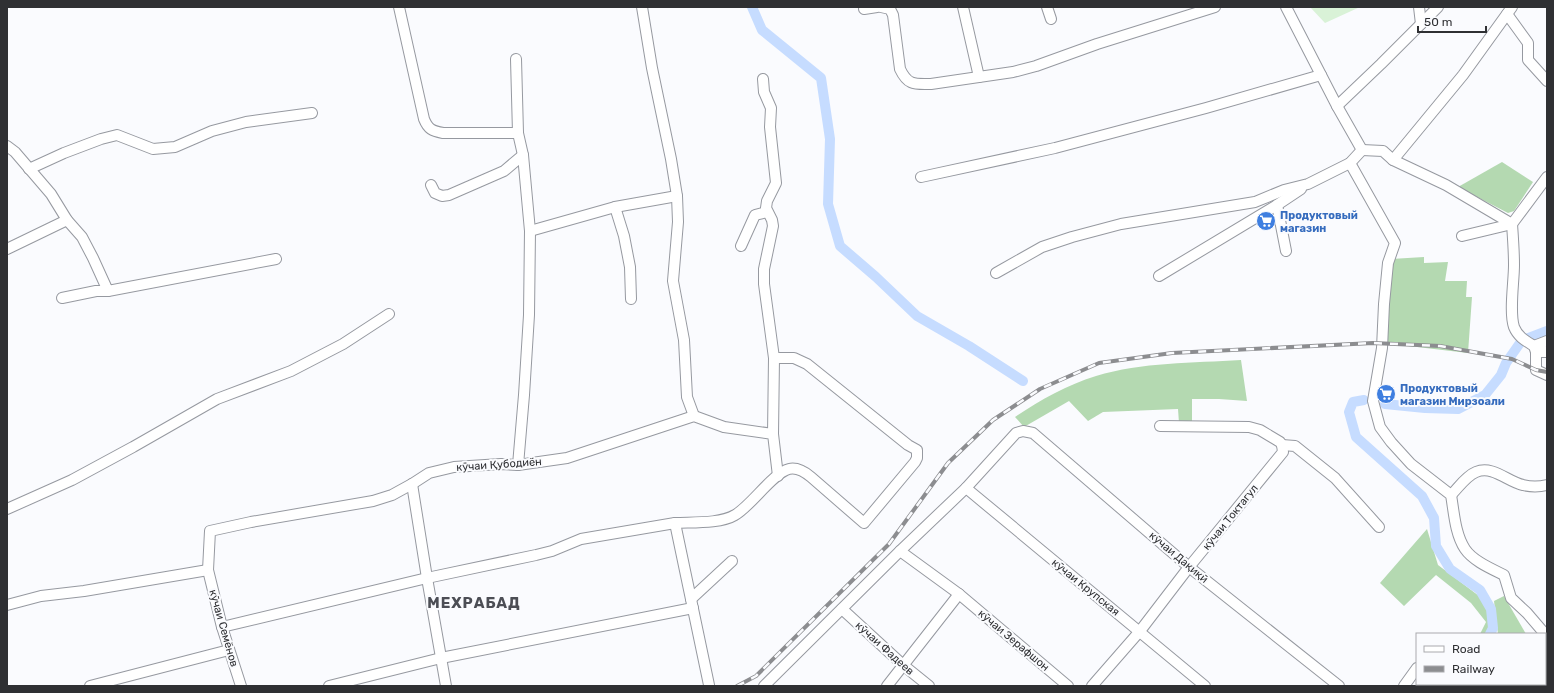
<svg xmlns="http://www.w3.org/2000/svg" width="1554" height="693" viewBox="0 0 1554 693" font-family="Rubik,sans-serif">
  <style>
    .green { fill: #d9f2d7 }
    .forest { fill: #b4d9b1 }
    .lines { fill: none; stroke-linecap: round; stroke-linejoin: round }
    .canal { stroke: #c6dcff; stroke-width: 10 }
    .minor-casing { stroke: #9699a0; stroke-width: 12 }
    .minor { stroke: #fff; stroke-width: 10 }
    .rail-casing { stroke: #8c8d90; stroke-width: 4 }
    .rail { stroke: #fafbfe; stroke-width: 2.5; stroke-dasharray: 8; stroke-linecap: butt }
    .labels { text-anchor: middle; stroke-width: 4; stroke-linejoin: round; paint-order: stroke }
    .shop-label { font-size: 11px; font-weight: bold; fill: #366cbe; stroke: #fafbfe; text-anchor: start }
    .street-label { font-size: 11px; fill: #2f3033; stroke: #fafbfe }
    .district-label { font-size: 15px; font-weight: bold; letter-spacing: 1px; fill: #4c4e55; stroke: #fafbfe }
  </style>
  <rect width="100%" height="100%" fill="#fafbfe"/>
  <path class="green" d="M 1310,7 L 1360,7 L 1325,23 Z"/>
  <g class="forest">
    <path d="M 1502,162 L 1533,182 L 1514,211 L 1508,213 L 1458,187 Z"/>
    <path d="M 1424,257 L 1424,263 L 1448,262 L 1445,281 L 1467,281 L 1466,297 L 1472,297 L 1468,353 L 1383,343 L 1391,290 L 1391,259 Z"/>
    <path d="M 1241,360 L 1247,401 L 1219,399 L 1192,399 L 1192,423 L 1179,423 L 1178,409 L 1103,412 L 1088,421 L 1069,401 L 1024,427 L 1015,417 C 1040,400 1067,385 1096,376 C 1142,362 1193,363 1241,360 Z"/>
    <path d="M 1427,529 L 1438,565 L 1479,596 L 1487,610 L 1490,627 L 1486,634 L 1480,634 L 1486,622 L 1471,603 L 1436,575 L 1404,606 L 1380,583 Z"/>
    <path d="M 1504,596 L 1526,634 L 1498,634 L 1494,601 Z"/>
  </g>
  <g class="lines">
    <g class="canal">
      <path d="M 752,7 L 762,30 L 821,78 L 830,139 L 828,204 L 840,246 L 876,277 L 917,316 L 969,346 L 1023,381"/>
      <path d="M 1526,339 L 1547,331"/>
      <path d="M 1364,400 L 1353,402 L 1349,412 L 1356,437 L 1422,496 L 1434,518 L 1436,546 L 1450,569 L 1480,590 L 1491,609 L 1493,628 L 1490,634"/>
      <path d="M 1385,404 L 1425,408 L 1458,409 L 1485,395 L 1501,375 L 1506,363 L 1520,343"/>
      <path d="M 1460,686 L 1461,684"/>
    </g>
    <defs>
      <g id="minor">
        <path d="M 399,7 L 424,119 C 428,129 432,131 443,133 L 518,133"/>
        <path d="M 642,7 L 652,68 L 671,159 L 677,196 L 678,222 L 673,281 L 684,340 L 687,397 L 694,416"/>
        <path d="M 881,7 L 890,9 L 893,15 L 900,69 C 908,86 915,84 931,84 L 1013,72 L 1036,66 L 1097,44 L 1215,7"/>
        <path d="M 963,7 L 979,77"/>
        <path d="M 1047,7 L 1051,19"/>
        <path d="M 1286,7 L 1337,106 L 1362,150"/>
        <path d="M 1419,7 L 1421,24"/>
        <path d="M 864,9 L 877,7"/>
        <path d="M 1507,14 L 1528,43 L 1528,60 L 1547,81"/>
        <path d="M 516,59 L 518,133 L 523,155 L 530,231 L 529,315 L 524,395 L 518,465"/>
        <path d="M 763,79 L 764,92 L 771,108 L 770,127 L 776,183 L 767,201 L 766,208 L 772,220 L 773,226 L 764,269 L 764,284 L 774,358 L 773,434"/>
        <path d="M 1337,106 L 1381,64 L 1438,7"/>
        <path d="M 7,146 L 15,152 L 51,194 L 67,220 L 7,249"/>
        <path d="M 1362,150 L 1383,151 L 1393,160 L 1446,185 L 1512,224 C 1513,238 1514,251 1514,265 C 1514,282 1509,312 1514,327 C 1518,337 1526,341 1534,346 L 1536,352 L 1536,370 L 1547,375"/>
        <path d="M 1393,160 L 1463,75 L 1512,7"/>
        <path d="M 1350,163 L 1395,243 L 1388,263 L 1384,304 L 1382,348 L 1373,401 L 1380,427 L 1391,442 L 1411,464 L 1451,495 C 1454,512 1455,534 1465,549 C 1473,561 1492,569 1504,575 L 1511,598 L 1527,613 L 1545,634"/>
        <path d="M 29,169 L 64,153 L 101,139 L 117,135 L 153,149 L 175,147 L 212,131 L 246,122 L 312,113"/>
        <path d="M 921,177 L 1055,148 L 1206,108 L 1321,75"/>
        <path d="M 431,185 L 435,193 L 442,196 L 449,195 L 504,171 L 523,155"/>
        <path d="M 1277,205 L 1286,251"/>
        <path d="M 615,207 L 624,236 L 630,267 L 631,299"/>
        <path d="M 67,220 L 82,237 L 93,258 L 108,291 L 276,259"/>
        <path d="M 530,231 L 615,207 L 677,196"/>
        <path d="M 1462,236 L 1512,224 L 1547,177"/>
        <path d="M 741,246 L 755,215 L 767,212"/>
        <path d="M 996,273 L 1042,247 L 1072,237 L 1121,224 L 1255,202 L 1284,190 L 1308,184 L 1350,163 L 1362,150"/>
        <path d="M 1159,276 L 1277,205 L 1301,189"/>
        <path d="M 62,298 L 96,291 L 108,291"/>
        <path d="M 1534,346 L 1547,341"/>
        <path d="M 1536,352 L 1547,352"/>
        <path d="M 1282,445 L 1295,446 L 1335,478 L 1379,527"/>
        <path d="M 412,484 L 427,578 L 446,686"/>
        <path d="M 966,488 L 1205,686"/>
        <path d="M 1451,495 C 1459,487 1466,476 1476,472 C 1493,465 1508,482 1523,485 C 1531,487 1539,487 1547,485"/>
        <path d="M 7,509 L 72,480 L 133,447 L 217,399 L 291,371 L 343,344 L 389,314"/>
        <path d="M 900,551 L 959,594 L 1068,686"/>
        <path d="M 691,599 L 732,561"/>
        <path d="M 7,605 L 41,596 L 84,591 L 208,570"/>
        <path d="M 842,609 L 903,665 L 929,686"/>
        <path d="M 222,627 L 427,578 L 536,555 L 552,551 L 581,539 L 675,523"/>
        <path d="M 709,685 L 675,523 C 692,522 720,524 735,515 C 751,506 773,473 789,469 C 797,467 805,472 811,477 L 864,523 L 915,462 L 917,458 L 917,450 L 908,445 L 807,364 L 794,358 L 774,358"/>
        <path d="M 90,686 L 229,650"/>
        <path d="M 241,686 L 222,627 L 208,570 L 210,531 L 251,522 L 373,501 L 392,495 L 412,484 L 429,473 L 454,467 L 501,464 L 518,465 L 567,458 L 694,416 L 724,427 L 773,434 L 778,476"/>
        <path d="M 329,686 L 441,658 L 693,608"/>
        <path d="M 764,686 L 900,551 L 966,488 L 1016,433 L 1023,431 L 1033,433 L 1189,567 L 1339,686"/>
        <path d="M 887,686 L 959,594"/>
        <path d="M 1092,686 L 1140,631 L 1189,567 L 1283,452 L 1282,445 L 1280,442 L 1260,430 L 1249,427 L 1160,426"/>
        <path d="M 1404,686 L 1417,668"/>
      </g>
    </defs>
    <use href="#minor" class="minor-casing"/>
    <use href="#minor" class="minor"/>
    <defs>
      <path id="rail" d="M 737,686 L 756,676 L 889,544 L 948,463 L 993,420 L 1040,389 L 1099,363 L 1172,353 L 1373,343 L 1440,346 L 1512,359 L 1536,370 L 1547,372"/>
    </defs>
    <use href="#rail" class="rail-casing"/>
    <use href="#rail" class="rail"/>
  </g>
  <defs>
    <symbol id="supermarket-disc" viewBox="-11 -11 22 22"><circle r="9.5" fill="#3f7fe0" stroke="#fafbfe"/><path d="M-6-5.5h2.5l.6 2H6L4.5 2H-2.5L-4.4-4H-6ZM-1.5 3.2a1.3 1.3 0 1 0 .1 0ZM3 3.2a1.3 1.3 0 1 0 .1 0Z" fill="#fff"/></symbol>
  </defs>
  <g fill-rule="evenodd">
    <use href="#supermarket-disc" x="1255" y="210" width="22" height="22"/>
    <use href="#supermarket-disc" x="1375" y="383" width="22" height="22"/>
  </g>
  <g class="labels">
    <g class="shop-label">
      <text x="1280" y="219">Продуктовый<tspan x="1280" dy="13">магазин</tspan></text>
      <text x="1400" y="392">Продуктовый<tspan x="1400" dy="13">магазин Мирзоали</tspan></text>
    </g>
    <g class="street-label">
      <text transform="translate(499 464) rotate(-4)" y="4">кӯчаи Қубодиён</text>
      <text transform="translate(1230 517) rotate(-51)" y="4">кӯчаи Токтагул</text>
      <text transform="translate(1179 557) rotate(40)" y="4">кӯчаи Дақиқӣ</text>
      <text transform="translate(1086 587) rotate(39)" y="4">кӯчаи Крупская</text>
      <text transform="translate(224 628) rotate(74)" y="4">кӯчаи Семёнов</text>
      <text transform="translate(1014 640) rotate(40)" y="4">кӯчаи Зерафшон</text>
      <text transform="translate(885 648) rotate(42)" y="4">кӯчаи Фадеев</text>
    </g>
    <g class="district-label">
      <text x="474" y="608">МЕХРАБАД</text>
    </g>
  </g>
  <rect width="1554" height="693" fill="none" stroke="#2f3033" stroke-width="16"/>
  <rect x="1416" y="633" width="130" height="52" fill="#fafbfe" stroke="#a9aaad"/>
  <rect x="1424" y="646" width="20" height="6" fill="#ffffff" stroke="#a9aaad"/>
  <text x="1452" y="653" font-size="12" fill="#2f3033">Road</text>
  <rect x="1424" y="666" width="20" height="6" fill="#8c8d90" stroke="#a9aaad"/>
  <text x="1452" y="673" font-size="12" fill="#2f3033">Railway</text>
  <path d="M1418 26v6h68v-6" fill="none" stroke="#2f3033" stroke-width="2"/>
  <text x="1424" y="26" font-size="12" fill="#2f3033" stroke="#fafbfe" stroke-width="3" paint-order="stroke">50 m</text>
</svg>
